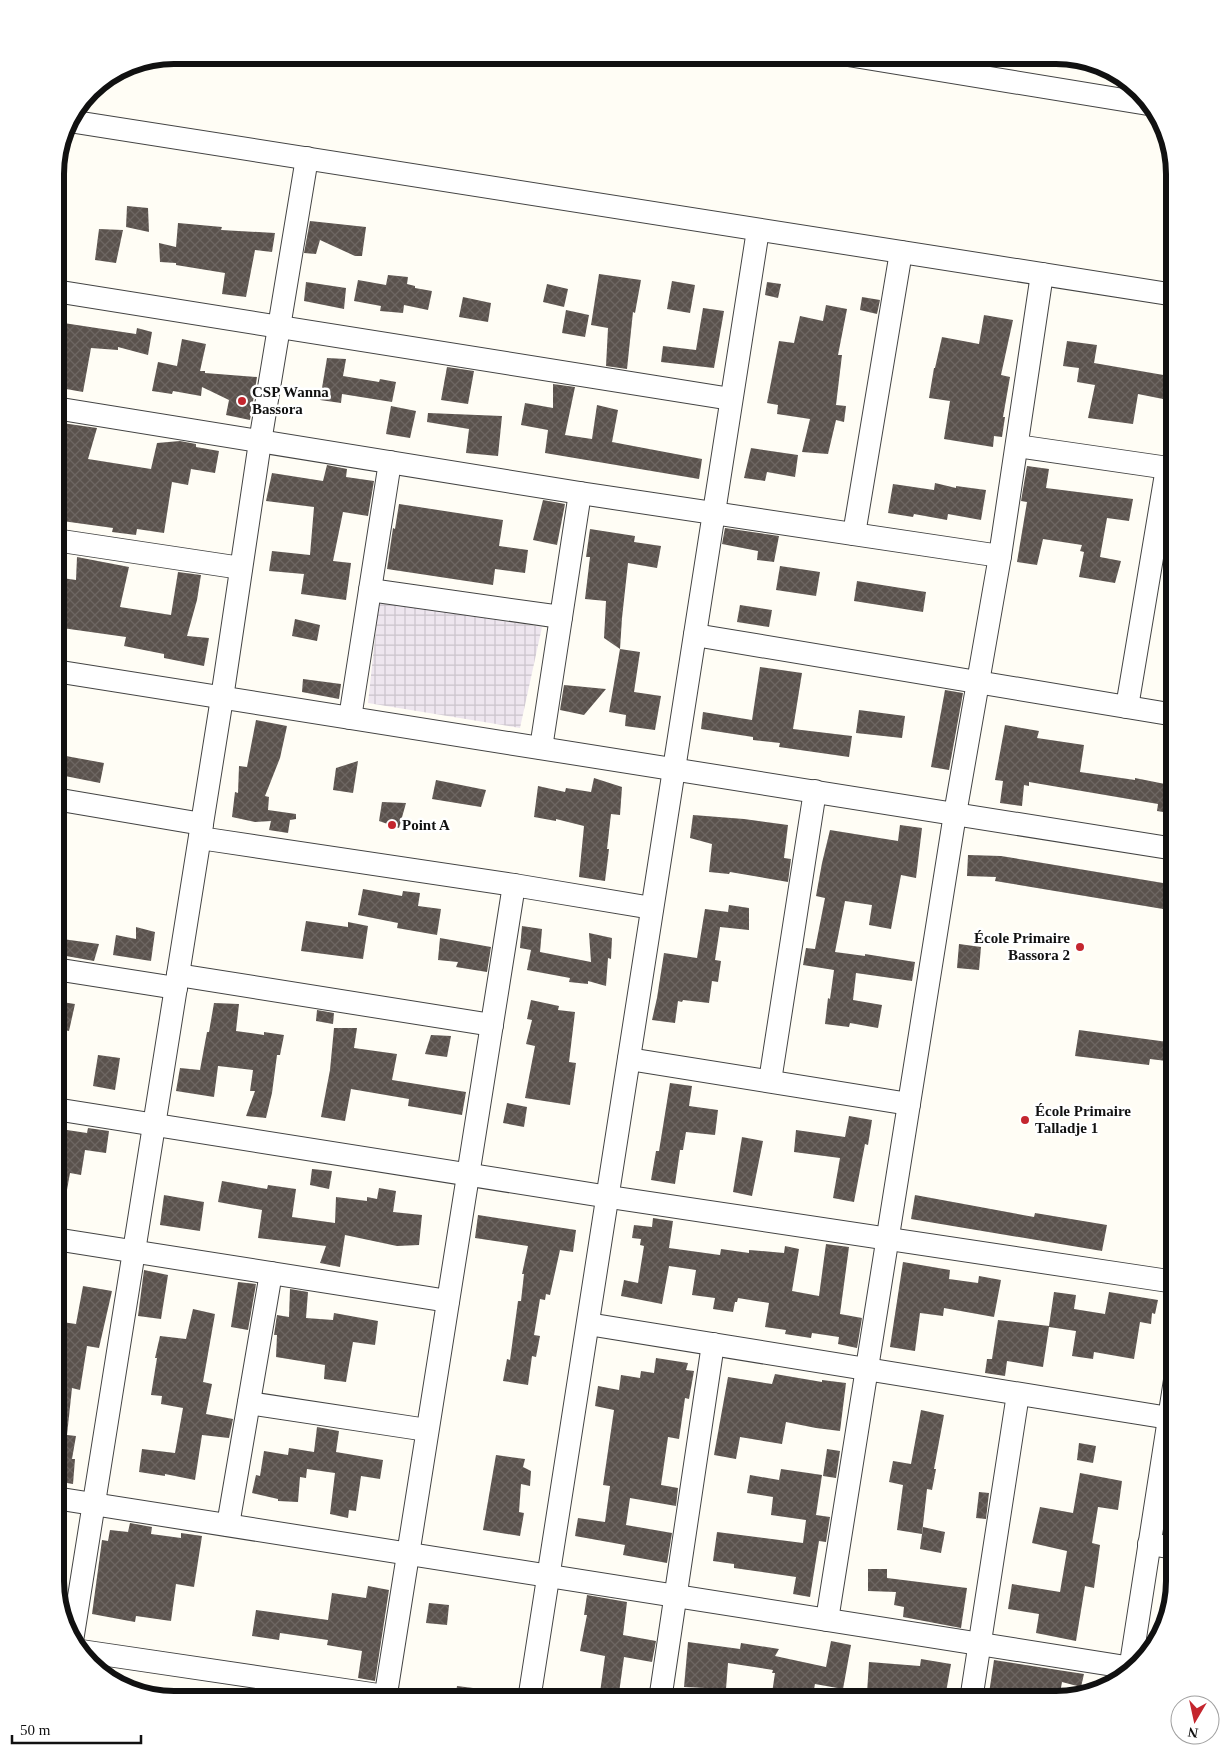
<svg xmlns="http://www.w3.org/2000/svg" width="1230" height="1755" viewBox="0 0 1230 1755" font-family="'Times New Roman',serif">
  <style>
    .industrial { fill: url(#industrial-grid) }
    .building { fill: url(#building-cross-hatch) }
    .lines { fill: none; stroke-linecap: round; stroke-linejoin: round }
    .minor-casing { stroke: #444; stroke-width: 24 }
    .minor { stroke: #fff; stroke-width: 22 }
    .poi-dot { fill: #c4262e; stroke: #fff; stroke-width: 2 }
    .labels { text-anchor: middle; stroke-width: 5; stroke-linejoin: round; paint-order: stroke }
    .poi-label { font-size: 15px; font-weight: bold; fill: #111; stroke: #fff; text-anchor: start }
    .rim { fill: none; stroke: #111; stroke-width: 6 }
  </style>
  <defs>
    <pattern id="industrial-grid" width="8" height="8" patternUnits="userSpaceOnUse" patternTransform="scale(1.25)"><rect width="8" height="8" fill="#eee6ef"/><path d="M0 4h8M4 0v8" fill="none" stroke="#cbc4cc"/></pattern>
    <pattern id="building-cross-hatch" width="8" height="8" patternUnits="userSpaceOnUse" patternTransform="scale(1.25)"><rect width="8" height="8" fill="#5a524d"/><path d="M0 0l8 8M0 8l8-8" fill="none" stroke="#6d6662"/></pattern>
  </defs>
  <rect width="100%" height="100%" fill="#fffdf5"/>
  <path class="industrial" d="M 379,601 L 542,627 L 520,728 L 368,703 Z"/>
  <g class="building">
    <path d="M 127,206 L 148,208 L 149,232 L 126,227 Z"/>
    <path d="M 310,221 L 366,227 L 362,256 L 355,256 L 320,240 L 316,254 L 304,253 Z"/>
    <path d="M 178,223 L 222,227 L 221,230 L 275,233 L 272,252 L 255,250 L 246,297 L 222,294 L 225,273 L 176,265 L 176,263 L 160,262 L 159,243 L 176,247 Z"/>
    <path d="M 99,229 L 123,230 L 116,263 L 95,260 Z"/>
    <path d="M 599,274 L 641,280 L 635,313 L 633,312 L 627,369 L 606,366 L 608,328 L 591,325 Z"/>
    <path d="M 388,275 L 408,277 L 407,284 L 415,286 L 415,288 L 432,291 L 428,310 L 404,305 L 403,313 L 380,311 L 381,306 L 354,301 L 358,280 L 386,285 Z"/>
    <path d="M 672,281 L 695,285 L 690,313 L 667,309 Z"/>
    <path d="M 306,282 L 346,288 L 344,309 L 304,301 Z"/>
    <path d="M 767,282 L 781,284 L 778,298 L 765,295 Z"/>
    <path d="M 547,284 L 568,289 L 564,307 L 543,302 Z"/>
    <path d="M 463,297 L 491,303 L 488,322 L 459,317 Z"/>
    <path d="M 862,297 L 880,300 L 877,314 L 860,310 Z"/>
    <path d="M 826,305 L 847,309 L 838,355 L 842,355 L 836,405 L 846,406 L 844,422 L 836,420 L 828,454 L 802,452 L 810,419 L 777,414 L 778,405 L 767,403 L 779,341 L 794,343 L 800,316 L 823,321 Z"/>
    <path d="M 703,308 L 724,311 L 714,368 L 661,362 L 663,346 L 696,350 Z"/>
    <path d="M 566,310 L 589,315 L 585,337 L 562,333 Z"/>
    <path d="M 984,315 L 1013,320 L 1001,375 L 1010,377 L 1003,417 L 1005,417 L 1002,437 L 994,436 L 993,447 L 944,439 L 950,401 L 929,398 L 934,368 L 935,368 L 942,337 L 979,344 Z"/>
    <path d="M 57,322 L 136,334 L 137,328 L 152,332 L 148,355 L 118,347 L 118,350 L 91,348 L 83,392 L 55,387 L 55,333 Z"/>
    <path d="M 182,339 L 206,344 L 200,371 L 205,371 L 205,373 L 257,377 L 250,420 L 226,415 L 229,400 L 202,387 L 201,396 L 173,391 L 172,394 L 152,391 L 158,362 L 177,366 Z"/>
    <path d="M 1067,341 L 1097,345 L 1094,363 L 1175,377 L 1175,396 L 1164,394 L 1163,399 L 1138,394 L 1133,424 L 1088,418 L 1095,385 L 1077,382 L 1079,368 L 1063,366 Z"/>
    <path d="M 327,358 L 346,359 L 343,376 L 379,382 L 380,379 L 396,382 L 392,402 L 342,394 L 341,403 L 320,400 Z"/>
    <path d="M 447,367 L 474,371 L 468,404 L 441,400 Z"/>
    <path d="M 553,384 L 575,387 L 565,435 L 592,439 L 597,405 L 618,410 L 612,442 L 702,459 L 699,479 L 545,453 L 548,430 L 521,425 L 525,403 L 553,408 Z"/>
    <path d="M 391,406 L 416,411 L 410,438 L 386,434 Z"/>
    <path d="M 428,413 L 502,416 L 498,456 L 466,453 L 469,429 L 427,422 Z"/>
    <path d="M 55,422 L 97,428 L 88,459 L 151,469 L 157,443 L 180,441 L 196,444 L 196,447 L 219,451 L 215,473 L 191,469 L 188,485 L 172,482 L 164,533 L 137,529 L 136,535 L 112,532 L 113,528 L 55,520 L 55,506 L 64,440 L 55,438 Z"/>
    <path d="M 751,448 L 798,455 L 795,477 L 767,472 L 765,481 L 744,478 Z"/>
    <path d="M 327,465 L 347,469 L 346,477 L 374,481 L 368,516 L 343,512 L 333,561 L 351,563 L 346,600 L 301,594 L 304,574 L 269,571 L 272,551 L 310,555 L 314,507 L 266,501 L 272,473 L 323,481 Z"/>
    <path d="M 1027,466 L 1049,469 L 1046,488 L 1133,499 L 1129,521 L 1107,518 L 1100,557 L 1121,561 L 1115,583 L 1079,577 L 1084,552 L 1080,551 L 1082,545 L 1043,539 L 1037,565 L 1017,562 L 1027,502 L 1021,501 Z"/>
    <path d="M 935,483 L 956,488 L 956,486 L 986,490 L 981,520 L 948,514 L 947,520 L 914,514 L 913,517 L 888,513 L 893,484 L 934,490 Z"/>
    <path d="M 543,500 L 565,504 L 557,545 L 533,540 Z"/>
    <path d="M 399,504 L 503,520 L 499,546 L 528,550 L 525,573 L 495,569 L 493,585 L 387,569 L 393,528 L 395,529 Z"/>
    <path d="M 725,528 L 779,536 L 774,562 L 757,560 L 758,551 L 722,544 Z"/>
    <path d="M 590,529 L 635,536 L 634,542 L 661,546 L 657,568 L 628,563 L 622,618 L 620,649 L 604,638 L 606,601 L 585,599 L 590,557 L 586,557 Z"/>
    <path d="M 77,557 L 129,567 L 120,607 L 171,615 L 178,572 L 201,575 L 197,600 L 187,636 L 209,638 L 204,666 L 164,658 L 164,654 L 124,646 L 126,637 L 55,627 L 55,577 L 76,580 Z"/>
    <path d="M 780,566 L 820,572 L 816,596 L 776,590 Z"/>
    <path d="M 857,581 L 926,592 L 923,612 L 854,601 Z"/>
    <path d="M 740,605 L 772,610 L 769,627 L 737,622 Z"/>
    <path d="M 295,619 L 320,625 L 317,641 L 292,636 Z"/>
    <path d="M 620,649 L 640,652 L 634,692 L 661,696 L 655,730 L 625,726 L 626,715 L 609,712 Z"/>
    <path d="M 760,667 L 802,673 L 793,729 L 852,736 L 849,757 L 779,747 L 780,743 L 753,740 L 753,737 L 701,729 L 703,712 L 752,720 Z"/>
    <path d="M 303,679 L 341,684 L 339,699 L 302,692 Z"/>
    <path d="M 564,685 L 606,689 L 584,715 L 560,710 Z"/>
    <path d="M 945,690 L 963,693 L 949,770 L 931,767 Z"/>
    <path d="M 859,710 L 905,716 L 902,738 L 856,733 Z"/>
    <path d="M 256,720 L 287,726 L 280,758 L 265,796 L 269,797 L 268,810 L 296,814 L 296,819 L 290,820 L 288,833 L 269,830 L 271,821 L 255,822 L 232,817 L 235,792 L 238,793 L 239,766 L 247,767 Z"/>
    <path d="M 1005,725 L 1039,731 L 1037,738 L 1084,745 L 1080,772 L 1135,780 L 1135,778 L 1175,786 L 1175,814 L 1157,811 L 1158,804 L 1029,782 L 1029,786 L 1024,785 L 1022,806 L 1000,803 L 1003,781 L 995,780 Z"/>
    <path d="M 55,754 L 104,763 L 100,783 L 55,774 Z"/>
    <path d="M 358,761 L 353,793 L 333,790 L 336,768 Z"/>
    <path d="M 594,778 L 622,787 L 620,815 L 611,814 L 607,849 L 609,849 L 605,881 L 579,877 L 584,826 L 556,819 L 556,821 L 534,817 L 538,786 L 565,792 L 566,788 L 591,792 Z"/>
    <path d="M 436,780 L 486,790 L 481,807 L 432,799 Z"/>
    <path d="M 382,802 L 406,803 L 399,828 L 379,821 Z"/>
    <path d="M 693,815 L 744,819 L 788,825 L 784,858 L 791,859 L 788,882 L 730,872 L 729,874 L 709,872 L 712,844 L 690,838 Z"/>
    <path d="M 900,825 L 922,828 L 916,878 L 901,875 L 891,929 L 869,925 L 872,905 L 845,901 L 835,952 L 865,956 L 865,954 L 915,962 L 912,981 L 856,973 L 853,1000 L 882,1005 L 878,1028 L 850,1023 L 849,1027 L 825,1024 L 828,998 L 830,999 L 834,970 L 803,965 L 806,948 L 815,949 L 825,898 L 816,896 L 822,863 L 830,830 L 898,841 Z"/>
    <path d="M 968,855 L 1001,856 L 1175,885 L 1175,911 L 995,881 L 996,877 L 967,876 Z"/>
    <path d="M 363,889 L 402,896 L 403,891 L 420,893 L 418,906 L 441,909 L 437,935 L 397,928 L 398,923 L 358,915 Z"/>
    <path d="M 729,905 L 749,908 L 749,930 L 720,927 L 715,960 L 721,961 L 718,982 L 712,981 L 709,1003 L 683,1000 L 682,1002 L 678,1001 L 675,1023 L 652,1020 L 657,998 L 664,953 L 697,958 L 705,909 L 728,912 Z"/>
    <path d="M 306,921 L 348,927 L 348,922 L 368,926 L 363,959 L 301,951 Z"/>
    <path d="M 522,926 L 542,929 L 540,952 L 591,962 L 589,933 L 612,938 L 611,959 L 608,958 L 606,986 L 588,981 L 588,984 L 569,982 L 570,978 L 527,970 L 531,950 L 520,948 Z"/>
    <path d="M 136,927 L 155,932 L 151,961 L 113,955 L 116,935 L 136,939 Z"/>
    <path d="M 55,938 L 99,944 L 94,961 L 55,954 Z"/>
    <path d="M 440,938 L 491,947 L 487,972 L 456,967 L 458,962 L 438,960 Z"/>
    <path d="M 959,944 L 981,947 L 979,970 L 957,968 Z"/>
    <path d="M 531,1000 L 559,1006 L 558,1010 L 575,1012 L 569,1062 L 576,1063 L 570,1105 L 525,1098 L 535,1046 L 526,1044 L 532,1020 L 527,1019 Z"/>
    <path d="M 55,1001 L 75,1004 L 69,1031 L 55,1028 Z"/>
    <path d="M 214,1003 L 239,1004 L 236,1031 L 264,1035 L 264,1032 L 284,1035 L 280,1055 L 277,1055 L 272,1093 L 266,1118 L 246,1116 L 255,1091 L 250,1091 L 253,1070 L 218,1066 L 214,1097 L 176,1091 L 180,1068 L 200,1070 L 207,1032 L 209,1032 Z"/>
    <path d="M 317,1010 L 334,1013 L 333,1024 L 316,1021 Z"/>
    <path d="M 334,1028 L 357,1028 L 354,1048 L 397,1054 L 392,1080 L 466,1092 L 462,1115 L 408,1106 L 409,1099 L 351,1089 L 345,1121 L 321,1117 L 330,1070 Z"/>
    <path d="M 1079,1030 L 1175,1043 L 1175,1062 L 1150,1059 L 1149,1065 L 1075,1056 Z"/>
    <path d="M 431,1035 L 451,1036 L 447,1057 L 425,1054 Z"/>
    <path d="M 98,1055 L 120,1058 L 115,1090 L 93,1086 Z"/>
    <path d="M 670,1083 L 692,1086 L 689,1106 L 718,1110 L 715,1135 L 686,1132 L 683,1150 L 680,1150 L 675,1184 L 651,1180 L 656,1151 L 659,1151 Z"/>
    <path d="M 507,1103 L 527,1107 L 524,1127 L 503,1123 Z"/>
    <path d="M 849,1116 L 872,1120 L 868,1145 L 865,1144 L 854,1202 L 833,1198 L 840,1158 L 794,1152 L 796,1130 L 845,1137 Z"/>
    <path d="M 88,1128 L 109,1131 L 106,1153 L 85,1150 L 81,1175 L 70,1173 L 62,1218 L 55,1218 L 55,1136 L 66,1138 L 67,1130 L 87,1133 Z"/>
    <path d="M 742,1137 L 763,1141 L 752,1196 L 733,1192 Z"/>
    <path d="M 312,1169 L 332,1171 L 329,1189 L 310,1185 Z"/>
    <path d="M 222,1181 L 267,1189 L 268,1185 L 296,1189 L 292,1217 L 335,1223 L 336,1197 L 367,1201 L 367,1197 L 377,1199 L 379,1188 L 396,1191 L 393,1212 L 422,1215 L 419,1245 L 397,1246 L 345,1235 L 340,1267 L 320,1263 L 326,1246 L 258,1238 L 262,1210 L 218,1202 Z"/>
    <path d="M 164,1195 L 204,1202 L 200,1231 L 160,1225 Z"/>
    <path d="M 915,1195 L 1034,1217 L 1035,1213 L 1107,1225 L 1102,1251 L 911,1219 Z"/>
    <path d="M 478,1215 L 576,1230 L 573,1252 L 560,1250 L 550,1295 L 546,1294 L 545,1300 L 540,1299 L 534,1335 L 540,1336 L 536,1357 L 532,1356 L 528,1385 L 503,1381 L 507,1359 L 510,1360 L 518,1301 L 521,1301 L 524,1274 L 522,1274 L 528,1246 L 475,1238 Z"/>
    <path d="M 653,1218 L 673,1221 L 669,1248 L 720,1255 L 721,1249 L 749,1253 L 749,1250 L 784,1253 L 785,1246 L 799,1249 L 792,1291 L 819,1296 L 826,1244 L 849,1247 L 840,1314 L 862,1318 L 857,1348 L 838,1344 L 839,1337 L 812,1333 L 811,1338 L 785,1334 L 786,1330 L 765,1327 L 769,1303 L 738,1298 L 737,1302 L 735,1302 L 733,1312 L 713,1309 L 715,1298 L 692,1295 L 696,1270 L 669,1266 L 662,1304 L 621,1296 L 624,1280 L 638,1283 L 644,1246 L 640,1245 L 641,1239 L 632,1238 L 634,1225 L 652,1227 Z"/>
    <path d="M 903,1262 L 950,1270 L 949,1279 L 978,1283 L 979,1276 L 1001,1280 L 994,1317 L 944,1308 L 943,1316 L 920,1313 L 915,1351 L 890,1347 Z"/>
    <path d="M 144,1270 L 168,1275 L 161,1319 L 138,1316 Z"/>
    <path d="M 238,1282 L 256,1284 L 248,1330 L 231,1327 Z"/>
    <path d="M 83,1286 L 112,1291 L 99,1348 L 87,1346 L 80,1390 L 72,1388 L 67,1435 L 76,1436 L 72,1459 L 75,1459 L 73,1484 L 55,1481 L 55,1321 L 76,1324 Z"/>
    <path d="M 290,1289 L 308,1292 L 306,1318 L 333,1320 L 334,1313 L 378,1321 L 375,1345 L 353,1342 L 346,1382 L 324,1379 L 325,1365 L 276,1357 L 277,1335 L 274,1335 L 277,1315 L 289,1317 Z"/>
    <path d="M 1054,1292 L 1076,1295 L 1074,1309 L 1105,1314 L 1109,1292 L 1158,1300 L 1155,1314 L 1152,1313 L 1151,1324 L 1140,1322 L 1134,1359 L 1094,1352 L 1093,1359 L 1072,1356 L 1076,1331 L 1049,1327 L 1043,1367 L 1007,1361 L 1005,1376 L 985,1373 L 987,1359 L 992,1359 L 998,1320 L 1049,1326 Z"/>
    <path d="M 193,1309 L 215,1314 L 203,1382 L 212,1384 L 206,1414 L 233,1419 L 229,1438 L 202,1435 L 195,1480 L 165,1474 L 165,1476 L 139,1472 L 142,1449 L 175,1453 L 183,1408 L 161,1404 L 162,1396 L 151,1395 L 157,1358 L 155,1358 L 160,1336 L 186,1339 Z"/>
    <path d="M 656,1358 L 688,1363 L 686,1370 L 694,1371 L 689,1399 L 685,1398 L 679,1439 L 668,1437 L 661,1485 L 678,1488 L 676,1506 L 630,1498 L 626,1525 L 672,1533 L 667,1563 L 623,1555 L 625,1545 L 575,1536 L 578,1518 L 605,1522 L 610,1486 L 603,1485 L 614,1410 L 595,1406 L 598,1386 L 619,1390 L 621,1375 L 640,1378 L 641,1371 L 654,1373 Z"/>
    <path d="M 775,1374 L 822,1382 L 822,1380 L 846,1383 L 840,1431 L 816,1428 L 786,1422 L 782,1444 L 740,1437 L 736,1459 L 714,1455 L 728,1377 L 772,1384 Z"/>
    <path d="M 921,1410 L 944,1415 L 934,1469 L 936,1469 L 932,1490 L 927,1489 L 922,1534 L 897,1530 L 903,1485 L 889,1482 L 893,1461 L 911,1464 Z"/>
    <path d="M 317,1427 L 339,1431 L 336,1452 L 383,1460 L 380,1479 L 361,1476 L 356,1511 L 349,1510 L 348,1518 L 330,1514 L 335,1473 L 307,1469 L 306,1478 L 300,1477 L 298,1502 L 278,1501 L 278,1499 L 252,1493 L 256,1475 L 260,1476 L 264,1451 L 288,1455 L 289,1448 L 314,1452 Z"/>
    <path d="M 1079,1443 L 1096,1446 L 1093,1463 L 1077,1460 Z"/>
    <path d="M 827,1449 L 840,1451 L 836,1478 L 823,1476 Z"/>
    <path d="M 496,1455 L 525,1459 L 523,1467 L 531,1471 L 530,1486 L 521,1484 L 519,1512 L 524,1513 L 520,1536 L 483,1530 Z"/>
    <path d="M 781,1469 L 822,1475 L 816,1515 L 830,1517 L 826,1542 L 819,1541 L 810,1597 L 793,1594 L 796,1577 L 734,1568 L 734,1564 L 713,1561 L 717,1532 L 803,1543 L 806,1520 L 771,1515 L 773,1497 L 747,1493 L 750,1475 L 779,1480 Z"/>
    <path d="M 1080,1473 L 1122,1481 L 1118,1510 L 1098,1507 L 1092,1543 L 1100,1545 L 1094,1588 L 1085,1586 L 1076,1641 L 1036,1633 L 1039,1614 L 1008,1609 L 1012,1584 L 1060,1592 L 1067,1551 L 1032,1543 L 1040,1507 L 1073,1513 Z"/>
    <path d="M 979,1492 L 989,1493 L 986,1519 L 976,1518 Z"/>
    <path d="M 130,1523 L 152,1527 L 151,1534 L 181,1538 L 181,1533 L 202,1536 L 194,1587 L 176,1584 L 171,1621 L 136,1616 L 135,1622 L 92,1614 L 102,1540 L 108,1541 L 110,1530 L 128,1532 Z"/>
    <path d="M 923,1527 L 945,1532 L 941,1553 L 920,1549 Z"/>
    <path d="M 868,1569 L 887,1569 L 887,1578 L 967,1588 L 961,1628 L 903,1617 L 904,1607 L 894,1605 L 896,1592 L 868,1591 Z"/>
    <path d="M 368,1586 L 389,1590 L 375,1681 L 358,1678 L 362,1651 L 327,1645 L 328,1640 L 280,1633 L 279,1640 L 252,1636 L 256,1610 L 328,1620 L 332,1593 L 366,1598 Z"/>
    <path d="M 587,1595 L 627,1602 L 623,1635 L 656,1641 L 652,1662 L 624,1657 L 618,1700 L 599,1700 L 605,1656 L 580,1651 L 587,1615 L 584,1615 Z"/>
    <path d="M 429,1603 L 449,1605 L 447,1625 L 426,1623 Z"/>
    <path d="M 831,1641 L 851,1645 L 843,1689 L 815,1684 L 812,1700 L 771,1700 L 775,1673 L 772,1673 L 773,1670 L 728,1663 L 726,1689 L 684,1687 L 688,1642 L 740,1649 L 741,1643 L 779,1649 L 775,1656 L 826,1667 Z"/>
    <path d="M 921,1659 L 951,1664 L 945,1698 L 904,1691 L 904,1696 L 867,1693 L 869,1662 L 920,1666 Z"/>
    <path d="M 994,1660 L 1084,1674 L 1081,1687 L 1062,1682 L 1059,1699 L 1056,1700 L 988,1700 Z"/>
    <path d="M 457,1686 L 497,1691 L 497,1700 L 455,1700 Z"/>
  </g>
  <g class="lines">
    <defs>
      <g id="minor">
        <path d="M 848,55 L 1148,104"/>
        <path d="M 69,121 L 1175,295"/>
        <path d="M 55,291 L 731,399"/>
        <path d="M 55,408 L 580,493 L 1000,556"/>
        <path d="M 1017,446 L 1175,469"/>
        <path d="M 854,534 L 901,252"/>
        <path d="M 55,540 L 241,568"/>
        <path d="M 370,590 L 561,617"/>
        <path d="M 695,635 L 1175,715"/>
        <path d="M 55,671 L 1175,849"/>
        <path d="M 1127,707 L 1167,468"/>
        <path d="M 350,718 L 390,462"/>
        <path d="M 541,748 L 580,493"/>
        <path d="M 55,799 L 202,824"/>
        <path d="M 200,838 L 514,885 L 652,908"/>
        <path d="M 55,969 L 176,988"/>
        <path d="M 178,975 L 492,1025"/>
        <path d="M 629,1059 L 909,1104"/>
        <path d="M 770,1081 L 815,791"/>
        <path d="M 55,1109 L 603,1196 L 1175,1282"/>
        <path d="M 55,1239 L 448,1301"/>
        <path d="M 588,1324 L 1169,1418"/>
        <path d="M 249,1403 L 427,1430"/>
        <path d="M 55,1498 L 1132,1668"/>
        <path d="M 228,1525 L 271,1273"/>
        <path d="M 1149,1544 L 1175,1548"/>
        <path d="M 827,1620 L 955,814 L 1000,556 L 1042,274"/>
        <path d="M 72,1641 L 222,698 L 260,442 L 307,158"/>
        <path d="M 81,1651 L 385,1696"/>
        <path d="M 1130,1670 L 1175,1380"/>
        <path d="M 385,1700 L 514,885"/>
        <path d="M 529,1700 L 758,230"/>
        <path d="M 660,1700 L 713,1344"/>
        <path d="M 971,1700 L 1018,1394"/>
      </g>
    </defs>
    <use href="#minor" class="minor-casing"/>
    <use href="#minor" class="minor"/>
  </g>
  <g class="poi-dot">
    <circle cx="242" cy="401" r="5"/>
    <circle cx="392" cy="825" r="5"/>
    <circle cx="1080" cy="947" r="5"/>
    <circle cx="1025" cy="1120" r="5"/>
  </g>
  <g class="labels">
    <g class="poi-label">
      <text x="252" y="397">CSP Wanna<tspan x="252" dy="17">Bassora</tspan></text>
      <text x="402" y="830">Point A</text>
      <text x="1070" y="943" text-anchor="end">École Primaire<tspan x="1070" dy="17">Bassora 2</tspan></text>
      <text x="1035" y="1116">École Primaire<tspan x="1035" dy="17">Talladje 1</tspan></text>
    </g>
  </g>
  <path d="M0 0H1230V1755H0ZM174 64H1056A110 110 0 0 1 1166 174V1581A110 110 0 0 1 1056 1691H174A110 110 0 0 1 64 1581V174A110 110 0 0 1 174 64Z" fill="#fff" fill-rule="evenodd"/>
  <path class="rim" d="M174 64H1056A110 110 0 0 1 1166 174V1581A110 110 0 0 1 1056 1691H174A110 110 0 0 1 64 1581V174A110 110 0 0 1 174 64Z"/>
  <g transform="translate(1195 1720) rotate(189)"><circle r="24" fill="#ffffff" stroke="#a0a0a0"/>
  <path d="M0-4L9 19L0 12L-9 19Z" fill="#c4262e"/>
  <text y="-8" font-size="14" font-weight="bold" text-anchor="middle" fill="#111111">N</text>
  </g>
  <path d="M12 1735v8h129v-8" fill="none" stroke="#111111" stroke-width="2.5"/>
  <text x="20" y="1735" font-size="15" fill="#111111" stroke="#ffffff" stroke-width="4" paint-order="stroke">50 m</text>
</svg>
